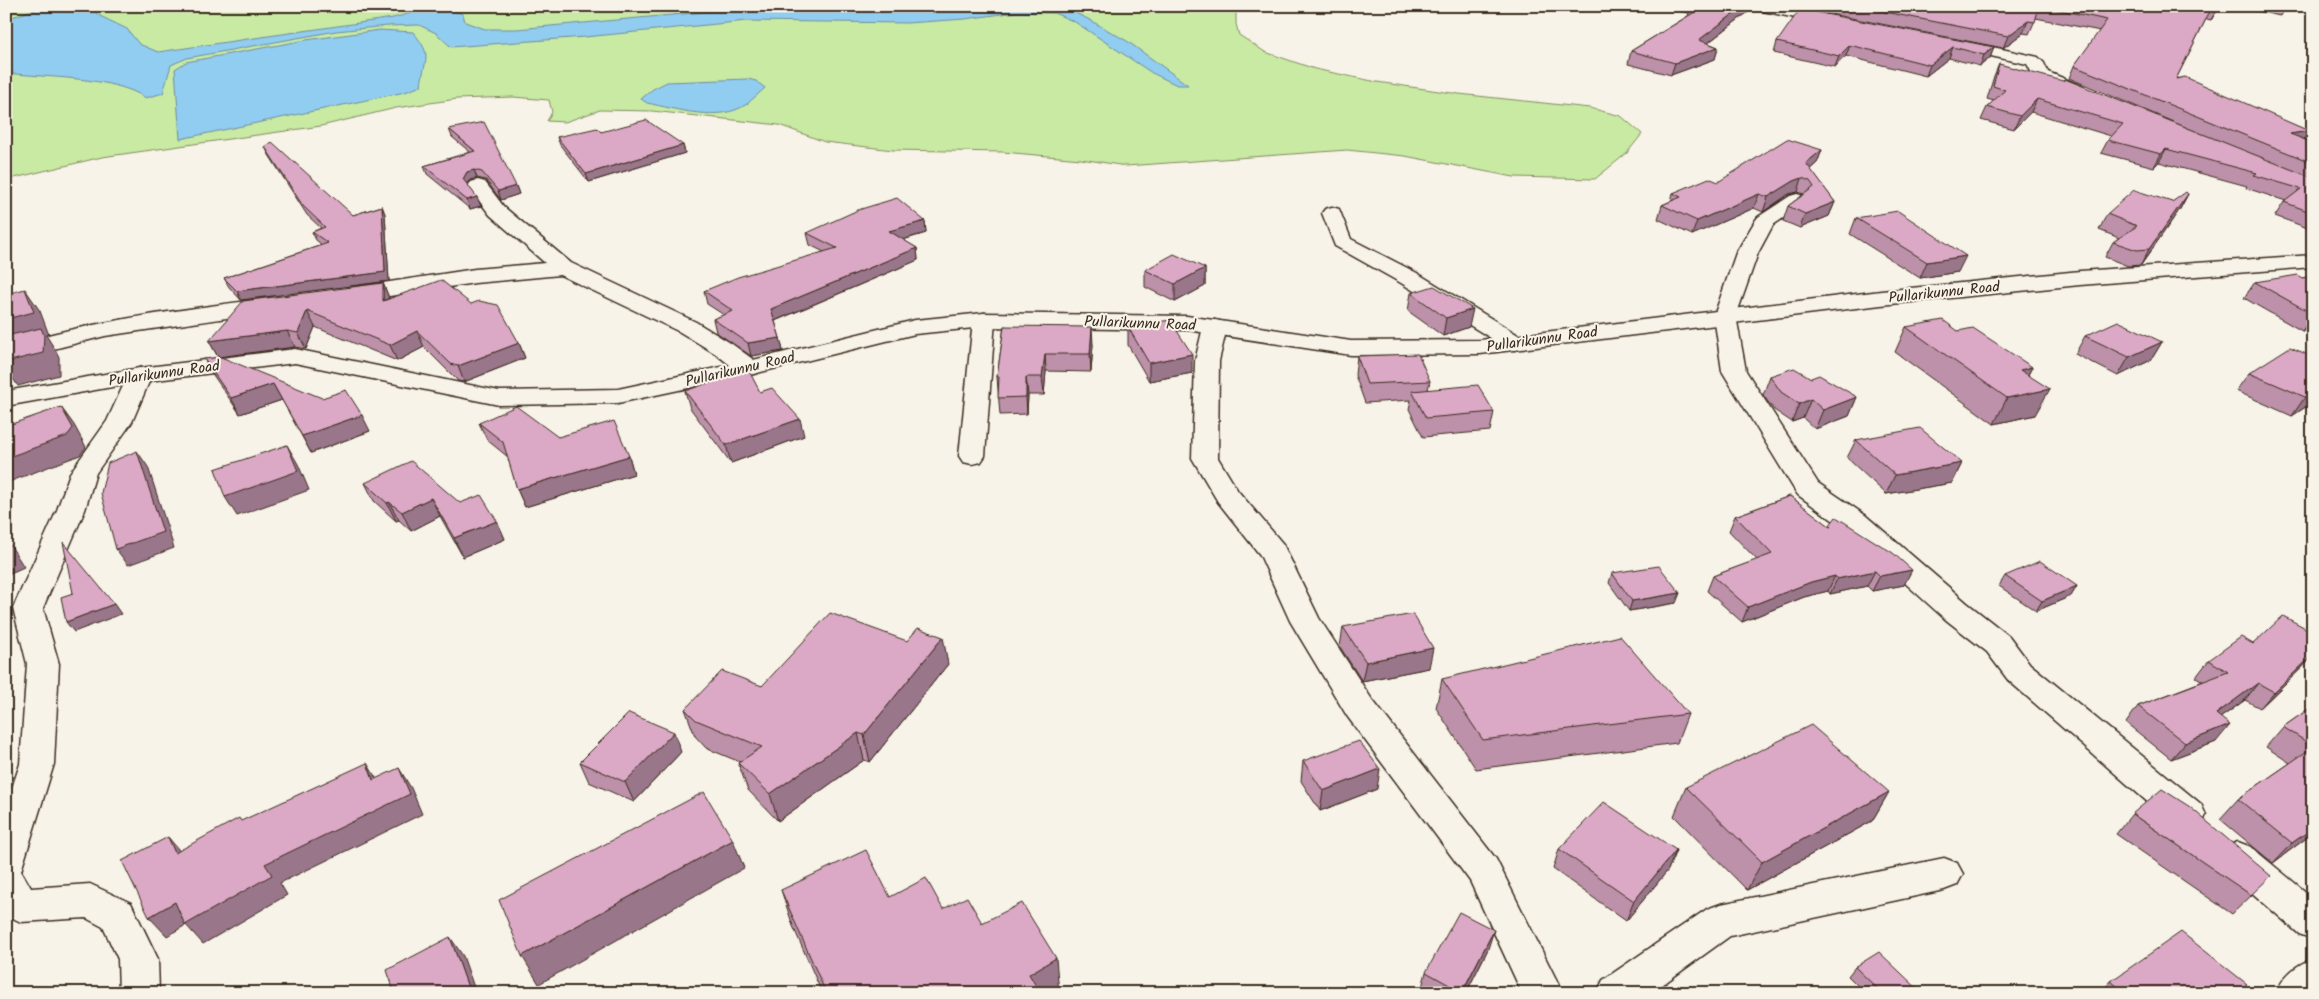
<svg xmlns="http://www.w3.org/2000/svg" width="2319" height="999" viewBox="0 0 2319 999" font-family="Kalam,sans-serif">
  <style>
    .green { fill: #c9eaa3; stroke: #828a60 }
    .water { fill: #91cdf1; stroke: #6f8c9d }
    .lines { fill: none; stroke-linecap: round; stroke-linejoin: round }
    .minor-casing { stroke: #3b2a1e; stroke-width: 3 }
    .major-casing { stroke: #3b2a1e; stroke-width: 3 }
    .minor { fill: #f7f3e8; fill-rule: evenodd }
    .major { fill: #f7f3e8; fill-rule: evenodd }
    .wall { fill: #bc91a9; stroke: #3b2a1e }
    .shaded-wall { fill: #99768a; stroke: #3b2a1e }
    .building { fill: #dba9c5; stroke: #3b2a1e }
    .labels { text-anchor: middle; stroke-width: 4; stroke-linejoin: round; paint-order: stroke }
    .street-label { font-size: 15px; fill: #3b2a1e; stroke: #f7f3e8 }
  </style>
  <rect width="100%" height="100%" fill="#f7f3e8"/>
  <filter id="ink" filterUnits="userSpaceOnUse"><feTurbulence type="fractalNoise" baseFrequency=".02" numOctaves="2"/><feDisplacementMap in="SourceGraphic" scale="10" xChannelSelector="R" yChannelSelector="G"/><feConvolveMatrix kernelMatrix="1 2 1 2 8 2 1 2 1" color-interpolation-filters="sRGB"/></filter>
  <g filter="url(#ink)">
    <path class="green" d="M 6,6 L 1236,6 L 1236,24 L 1239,35 L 1265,52 L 1315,69 L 1377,82 L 1459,94 L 1590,108 L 1621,116 L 1642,134 L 1627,153 L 1595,179 L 1514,177 L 1405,156 L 1347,150 L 1126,166 L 1081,159 L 1003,152 L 893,150 L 825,142 L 779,125 L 652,111 L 600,110 L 565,122 L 547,121 L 552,112 L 549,100 L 513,97 L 457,99 L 396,108 L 321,126 L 102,157 L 6,180 Z"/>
    <g class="water">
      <path d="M 45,6 L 88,6 L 100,16 L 127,29 L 139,44 L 158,52 L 393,18 C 419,11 436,4 463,14 L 465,22 L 485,29 L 517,29 L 705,12 L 916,11 L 985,6 L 1061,6 L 1088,19 L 1127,41 L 1188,85 L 1177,85 L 1152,73 L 1075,22 L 1054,13 L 1017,12 L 965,19 L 907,23 L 747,21 L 585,37 L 451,47 L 436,33 L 419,25 L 388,26 L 336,31 L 187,58 L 171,65 L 163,93 L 146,98 C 112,76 47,78 6,73 L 6,19 Z"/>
      <path d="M 380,30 L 413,32 C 434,57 424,58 421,86 L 405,92 L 180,139 L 175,69 L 186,62 L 306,40 Z"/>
      <path d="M 748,79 L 756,81 L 765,88 C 759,93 753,99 747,104 C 720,123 676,109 647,103 L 641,99 L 653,89 L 667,82 Z"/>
    </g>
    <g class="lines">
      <defs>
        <g id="minor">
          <path d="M 1751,6 L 1782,6 L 1838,18 L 1841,21 L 1833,26 L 1758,10 Z"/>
          <path d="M 1956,39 L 2038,57 L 2044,63 L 2048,72 L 2082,86 L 2084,90 L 2082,94 L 2070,94 L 2035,79 L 2027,64 L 1950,47 L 1948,44 L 1950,41 Z"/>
          <path d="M 478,180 L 485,182 L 504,207 L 571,263 L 696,322 L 732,344 L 758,363 L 761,368 L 758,373 L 749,375 L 740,373 L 716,354 L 680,332 L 560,275 L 475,283 L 350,302 L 342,300 L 339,295 L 342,290 L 350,288 L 475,269 L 545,263 L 490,215 L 468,186 L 471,182 Z"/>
          <path d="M 1797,194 L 1804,196 L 1807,200 L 1804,204 L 1773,225 L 1758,253 L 1736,316 L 1746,371 L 1818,483 L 1865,515 L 1967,603 L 2009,636 L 2030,664 L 2201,804 L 2206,815 L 2201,826 L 2188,830 L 2175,826 L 2008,680 L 1987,652 L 1945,619 L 1845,529 L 1798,495 L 1794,489 L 1722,371 L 1714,316 L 1736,253 L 1755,221 L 1758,217 L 1790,196 Z"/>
          <path d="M 1332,207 L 1339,209 L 1351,239 L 1417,273 L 1523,338 L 1527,343 L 1523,348 L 1515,350 L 1507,348 L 1401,283 L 1335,246 L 1322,213 L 1325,209 Z"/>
          <path d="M 272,298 L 280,300 L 283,305 L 280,310 L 105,336 L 6,361 L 6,346 C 93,321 182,309 272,298 Z"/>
          <path d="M 984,313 L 992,315 L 995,320 L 985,456 L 981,462 L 972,464 L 963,462 L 959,456 L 973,320 L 976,315 Z"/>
          <path d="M 1215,320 L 1223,322 L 1227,327 L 1219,361 L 1218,458 L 1238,491 L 1283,544 L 1319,618 L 1371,698 L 1496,859 L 1563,993 L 1522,993 L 1470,881 L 1347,716 L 1290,621 L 1260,555 L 1218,502 L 1192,458 L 1195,361 L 1203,327 L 1207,322 Z"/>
          <path d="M 140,368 L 149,370 L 152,375 L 132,422 L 96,473 L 85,510 L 43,608 L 59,664 L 54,764 L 21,871 L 31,888 L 90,884 L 131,903 L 158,959 L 159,993 L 119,993 L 118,959 L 103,927 L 86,918 L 21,922 L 6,915 L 6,806 L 20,764 L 27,664 L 13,608 L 57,510 L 70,473 L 107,421 L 128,375 L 131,370 Z"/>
          <path d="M 2238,842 L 2251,847 L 2313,898 L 2313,939 L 2299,934 L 2225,869 L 2220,858 L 2225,847 Z"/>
          <path d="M 1944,858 L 1957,863 L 1963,874 L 1957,885 L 1944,890 L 1730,936 L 1651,993 L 1597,993 L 1603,980 L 1707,909 L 1721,904 Z"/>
          <path d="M 2313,959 L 2313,993 L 2276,993 C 2284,975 2295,965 2313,959 Z"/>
        </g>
        <path id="major" d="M 2313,255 L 2313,267 L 2080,285 L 1881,305 L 1480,354 L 1351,355 L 1187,330 L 984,327 L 915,334 L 749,375 L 618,403 L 499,405 L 295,363 L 140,382 L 6,406 L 6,391 L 140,368 L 295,349 L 499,391 L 618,389 L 749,361 L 915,320 L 984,313 L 1187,316 L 1351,341 L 1480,340 L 1881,291 L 2080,271 Z"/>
      </defs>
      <use href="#minor" class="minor-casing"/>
      <use href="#major" class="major-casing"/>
      <use href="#minor" class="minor"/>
      <use href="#major" class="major"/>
    </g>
    <g class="wall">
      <path d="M 1653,6 L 1753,6 L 1752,9 L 1708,43 L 1718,47 L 1715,59 L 1671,75 L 1628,64 L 1631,51 L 1688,16 L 1689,13 Z"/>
      <path d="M 1806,6 L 2220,6 L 2211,20 L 2206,19 L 2176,79 L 2309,131 L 2304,139 L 2313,143 L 2313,230 L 2275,216 L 2284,202 L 2286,201 L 2246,188 L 2247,186 L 2159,162 L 2154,167 L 2101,153 L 2108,140 L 2111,136 L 2031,112 L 2014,129 L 1981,120 L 1987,107 L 1994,101 L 1987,99 L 1994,76 L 1999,64 L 2218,141 L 2069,78 L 2074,66 L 2100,31 L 2036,18 L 2029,34 L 2023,33 L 2003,48 L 1805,9 Z"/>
      <path d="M 2234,6 L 2285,6 L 2280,16 Z"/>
      <path d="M 1777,42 L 1994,47 L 1990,58 L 1980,66 L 1949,58 L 1926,76 L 1846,56 L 1835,67 L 1774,53 Z"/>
      <path d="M 449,129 L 516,186 L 519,194 L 501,200 L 486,180 L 477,178 L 470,180 L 468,185 L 481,206 L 470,209 L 427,174 L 424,166 L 470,152 L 452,137 Z"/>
      <path d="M 601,132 L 683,145 L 685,153 L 589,182 L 560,145 L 557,137 Z"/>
      <path d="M 265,147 L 353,215 L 382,206 L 385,214 L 389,281 L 241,300 L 229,287 L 224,278 L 322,245 L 316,240 L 312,232 L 321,228 L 307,215 L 269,155 Z"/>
      <path d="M 1822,150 L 1817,163 L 1810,169 L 1835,202 L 1829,216 L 1800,228 L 1783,221 L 1788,206 L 1804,194 L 1798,192 L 1789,194 L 1763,212 L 1754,208 L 1692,235 L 1658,219 L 1662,205 L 1671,201 L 1673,193 L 1718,182 Z"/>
      <path d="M 2188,194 L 2180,209 L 2141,265 L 2128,266 L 2105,257 L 2113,242 L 2119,238 L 2099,230 L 2107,214 L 2172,202 Z"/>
      <path d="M 1856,218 L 1958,272 L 1920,278 L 1850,234 Z"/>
      <path d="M 925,221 L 926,233 L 903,240 L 917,248 L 918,260 L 775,321 L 780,338 L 783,351 L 751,356 L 716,332 L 713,319 L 724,315 L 707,304 L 704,291 L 824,252 L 810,245 L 807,233 Z"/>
      <path d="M 1205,268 L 1205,286 L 1175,302 L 1145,287 L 1145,270 Z"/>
      <path d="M 2313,275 L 2313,330 L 2302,331 L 2244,298 L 2255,282 L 2303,278 Z"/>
      <path d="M 383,283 L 389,298 L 519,343 L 525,358 L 464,382 L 458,381 L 424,347 L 397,361 L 315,327 L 306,349 L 295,347 L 218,357 L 209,341 Z"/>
      <path d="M 1411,293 L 1469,327 L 1443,336 L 1408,311 Z"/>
      <path d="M 1004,326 L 1093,344 L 1091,372 L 1046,371 L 1044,395 L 1028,395 L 1027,414 L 1000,415 L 997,377 Z"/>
      <path d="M 1128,327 L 1192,373 L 1149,381 L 1128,345 Z"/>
      <path d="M 1906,327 L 1958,331 L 2032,367 L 2028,375 L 2035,415 L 1994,424 L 1895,352 Z"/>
      <path d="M 2085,336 L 2162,342 L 2151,360 L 2118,376 L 2075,354 Z"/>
      <path d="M 1357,356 L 1430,381 L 1428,389 L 1494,412 L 1490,431 L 1423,437 L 1409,409 L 1411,400 L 1365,403 L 1355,375 Z"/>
      <path d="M 2313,357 L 2313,402 L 2292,416 L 2236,391 L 2249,373 Z"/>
      <path d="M 204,359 L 370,431 L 311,453 L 282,400 L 240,414 L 213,375 Z"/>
      <path d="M 1770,376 L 1811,378 L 1857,397 L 1849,416 L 1815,429 L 1803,418 L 1792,422 L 1774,410 L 1763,395 Z"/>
      <path d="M 685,391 L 760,392 L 804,436 L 731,463 L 690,408 Z"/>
      <path d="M 479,423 L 558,437 L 629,456 L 634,474 L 525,507 L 517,489 L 508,457 L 487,440 Z"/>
      <path d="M 1856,440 L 1962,463 L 1952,483 L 1886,494 L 1847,458 Z"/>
      <path d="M 365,483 L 460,503 L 497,521 L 505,539 L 463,557 L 440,516 L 411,531 L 399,520 L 396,521 L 374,501 Z"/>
      <path d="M 1790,496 L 1904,585 L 1872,591 L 1867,586 L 1830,594 L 1828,591 L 1804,597 L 1742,622 L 1707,591 L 1713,576 L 1757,560 L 1729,531 L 1735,516 Z"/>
      <path d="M 1612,573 L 1676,603 L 1629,611 L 1609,583 Z"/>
      <path d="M 2005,576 L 2077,586 L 2071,596 L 2036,611 L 1999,586 Z"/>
      <path d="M 1343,627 L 1429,668 L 1362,681 L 1340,647 Z"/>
      <path d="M 2313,657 L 2260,708 L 2245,700 L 2220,718 L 2216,742 L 2171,759 L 2126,723 L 2138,706 L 2203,681 L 2196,677 L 2209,660 Z"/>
      <path d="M 948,664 L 870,762 L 864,760 L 778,821 L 748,790 L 738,763 L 740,762 L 706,748 L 695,736 L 685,709 L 762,686 Z"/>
      <path d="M 1442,679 L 1688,714 L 1677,743 L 1476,769 L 1436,708 Z"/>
      <path d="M 2313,706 L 2313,833 L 2273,863 L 2220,819 L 2238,799 L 2290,763 L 2266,747 L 2283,727 Z"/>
      <path d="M 681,752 L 634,802 L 589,782 L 580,762 Z"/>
      <path d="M 1303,761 L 1377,789 L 1320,811 L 1301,781 Z"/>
      <path d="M 1686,787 L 1889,792 L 1872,821 L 1747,890 L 1674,816 Z"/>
      <path d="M 2132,814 L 2252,895 L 2232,914 L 2116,834 Z"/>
      <path d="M 1559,849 L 1676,850 L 1668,870 L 1626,921 L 1553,869 Z"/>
      <path d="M 781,890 L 890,897 L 982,923 L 1059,993 L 822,993 L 793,926 Z"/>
      <path d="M 1488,949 L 1466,993 L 1424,993 L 1421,991 L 1426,972 Z"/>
      <path d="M 1855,967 L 1922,993 L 1865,993 L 1848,976 Z"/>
      <path d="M 2111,981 L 2238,993 L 2100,993 Z"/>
    </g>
    <g class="shaded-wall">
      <path d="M 1744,6 L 1753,6 L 1752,9 L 1696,52 L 1699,40 Z"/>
      <path d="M 2219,6 L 2220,6 L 2211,20 Z"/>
      <path d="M 2028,21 L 2023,33 L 2003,48 L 2008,36 Z"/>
      <path d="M 1850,45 L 1846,56 L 1835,67 L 1839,56 Z"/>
      <path d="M 1718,47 L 1715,59 L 1671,75 L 1675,63 Z"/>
      <path d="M 1953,47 L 1949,58 L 1926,76 L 1930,65 Z"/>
      <path d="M 1994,47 L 1990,58 L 1980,66 L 1984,55 Z"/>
      <path d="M 2037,99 L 2031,112 L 2014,129 L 2020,116 Z"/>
      <path d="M 2309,131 L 2301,144 L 2290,134 Z"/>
      <path d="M 683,145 L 685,153 L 589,182 L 586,174 Z"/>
      <path d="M 2166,149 L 2159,162 L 2154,167 L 2161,154 Z"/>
      <path d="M 1822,150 L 1817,163 L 1801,177 L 1806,163 Z"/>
      <path d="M 474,170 L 477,178 L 470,180 L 466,187 L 463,179 L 467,172 Z"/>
      <path d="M 1802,178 L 1798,192 L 1789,194 L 1763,212 L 1768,197 L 1794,181 Z"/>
      <path d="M 516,186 L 519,194 L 501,200 L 498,191 Z"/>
      <path d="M 1759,194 L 1754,208 L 1692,235 L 1697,221 Z"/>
      <path d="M 2188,194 L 2180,209 L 2141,265 L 2149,249 Z"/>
      <path d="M 477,197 L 481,206 L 470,209 L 467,200 Z"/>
      <path d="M 1835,202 L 1829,216 L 1800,228 L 1805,214 Z"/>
      <path d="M 382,206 L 385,214 L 389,281 L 241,300 L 237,291 L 385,272 Z"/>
      <path d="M 925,221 L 926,233 L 891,243 L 889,231 Z"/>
      <path d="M 917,248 L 918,260 L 774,321 L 771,309 Z"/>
      <path d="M 1966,256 L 1958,272 L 1920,278 L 1927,262 Z"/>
      <path d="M 1205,268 L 1205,286 L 1175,302 L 1175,284 Z"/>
      <path d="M 383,283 L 389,298 L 383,301 Z"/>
      <path d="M 25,289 L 40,311 L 49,335 L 46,335 L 56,351 L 59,357 L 59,375 L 18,386 L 9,373 L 6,374 L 6,319 Z"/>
      <path d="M 1473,309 L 1469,327 L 1443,336 L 1446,318 Z"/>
      <path d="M 307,311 L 315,327 L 306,349 L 298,333 Z"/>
      <path d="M 2313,315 L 2313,330 L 2302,331 Z"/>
      <path d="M 1092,327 L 1093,344 L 1091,372 L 1090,354 Z"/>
      <path d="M 287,331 L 295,347 L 218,357 L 209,341 Z"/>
      <path d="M 417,331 L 424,347 L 397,361 L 390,345 Z"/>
      <path d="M 780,338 L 783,351 L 751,356 L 748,343 Z"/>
      <path d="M 2162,342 L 2151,360 L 2118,376 L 2129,357 Z"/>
      <path d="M 519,343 L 525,358 L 464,382 L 458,366 Z"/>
      <path d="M 1045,354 L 1046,371 L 1044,395 L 1042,377 Z"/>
      <path d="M 1192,354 L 1192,373 L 1149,381 L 1149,363 Z"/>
      <path d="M 2032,367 L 2018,393 L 2020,370 Z"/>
      <path d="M 1026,377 L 1028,395 L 1027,414 L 1026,397 Z"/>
      <path d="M 273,384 L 282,400 L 240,414 L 231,398 Z"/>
      <path d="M 2050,389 L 2035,415 L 1994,424 L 2007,398 Z"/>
      <path d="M 2313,392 L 2313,402 L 2292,416 L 2305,397 Z"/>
      <path d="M 1857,397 L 1849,416 L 1815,429 L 1823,410 Z"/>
      <path d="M 1811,399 L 1803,418 L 1792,422 L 1799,404 Z"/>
      <path d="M 61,407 L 74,425 L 86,447 L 80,455 L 6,483 L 6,458 Z"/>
      <path d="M 362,415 L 370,431 L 311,453 L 302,436 Z"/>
      <path d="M 800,419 L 804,436 L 731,463 L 726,445 Z"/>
      <path d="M 287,445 L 298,464 L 309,490 L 237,516 L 225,497 Z"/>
      <path d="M 137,451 L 148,467 L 174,548 L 128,565 L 116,549 Z"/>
      <path d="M 629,456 L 634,474 L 525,507 L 517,489 Z"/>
      <path d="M 1962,463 L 1952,483 L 1886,494 L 1895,475 Z"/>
      <path d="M 431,498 L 440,516 L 411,531 L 402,512 Z"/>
      <path d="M 389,502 L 399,520 L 396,521 L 387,503 Z"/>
      <path d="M 497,521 L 505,539 L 463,557 L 454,538 Z"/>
      <path d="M 6,538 L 24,567 L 6,575 Z"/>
      <path d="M 1912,570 L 1904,585 L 1872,591 L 1880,576 Z"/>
      <path d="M 1875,571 L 1867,586 L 1830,594 L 1837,579 Z"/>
      <path d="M 1835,576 L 1828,591 L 1804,597 L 1742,622 L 1748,607 L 1811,582 Z"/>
      <path d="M 2077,586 L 2071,596 L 2036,611 L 2042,601 Z"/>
      <path d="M 1680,593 L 1676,603 L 1629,611 L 1632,601 Z"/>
      <path d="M 114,604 L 121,614 L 74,632 L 66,622 Z"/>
      <path d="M 943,637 L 948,664 L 870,762 L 864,735 Z"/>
      <path d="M 1433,648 L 1429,668 L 1362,681 L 1366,662 Z"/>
      <path d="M 2313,655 L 2313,657 L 2260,708 L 2274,692 Z"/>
      <path d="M 2258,683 L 2245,700 L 2202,731 L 2216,714 Z"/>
      <path d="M 2230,725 L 2216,742 L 2171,759 L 2185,743 Z"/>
      <path d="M 674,732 L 681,752 L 634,802 L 625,782 Z"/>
      <path d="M 858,733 L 864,760 L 778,821 L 770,794 Z"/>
      <path d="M 367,763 L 379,783 L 373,780 Z"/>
      <path d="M 399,768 L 411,788 L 422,814 L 280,883 L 287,895 L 203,944 L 186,925 L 167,936 L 149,917 L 175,902 L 265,864 Z"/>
      <path d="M 1380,769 L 1377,789 L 1320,811 L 1323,791 Z"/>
      <path d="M 1889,792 L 1872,821 L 1747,890 L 1762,862 Z"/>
      <path d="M 2313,828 L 2313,833 L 2273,863 L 2292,843 Z"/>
      <path d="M 168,837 L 184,856 L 175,853 Z"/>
      <path d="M 733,840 L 744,868 L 539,984 L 522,956 Z"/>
      <path d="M 1676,850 L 1668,870 L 1626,921 L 1634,901 Z"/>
      <path d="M 1494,930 L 1488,949 L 1466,993 L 1462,993 Z"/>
      <path d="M 450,937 L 463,956 L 476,993 L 470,993 Z"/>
      <path d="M 1056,958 L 1059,993 L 1032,993 L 1029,974 Z"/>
    </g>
    <g class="building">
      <path d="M 1697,6 L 1744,6 L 1699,40 L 1718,47 L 1675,63 L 1631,51 L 1703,7 Z"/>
      <path d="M 1854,6 L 2039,6 L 2035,22 L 2028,21 L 2008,36 Z"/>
      <path d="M 2041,6 L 2219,6 L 2217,8 L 2212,7 L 2176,79 L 2185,77 L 2309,131 L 2290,134 L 2313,143 L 2313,163 L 2074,66 L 2107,20 Z"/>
      <path d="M 1800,9 L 1994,47 L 1984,55 L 1953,47 L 1930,65 L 1850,45 L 1839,56 L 1777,42 Z"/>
      <path d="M 1999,64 L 2063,81 L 2065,79 L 2313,178 L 2313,213 L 2284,202 L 2301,189 L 2254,175 L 2257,173 L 2166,149 L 2161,154 L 2108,140 L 2123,124 L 2037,99 L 2020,116 L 1987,107 L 2005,90 L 1993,86 Z"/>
      <path d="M 646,120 L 683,145 L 586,174 L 557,137 L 597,128 L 601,132 Z"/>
      <path d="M 484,122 L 516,186 L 498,191 L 482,172 L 474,170 L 467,172 L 463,179 L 477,197 L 467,200 L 424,166 L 475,151 L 449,129 Z"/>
      <path d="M 1787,139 L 1822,150 L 1806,163 L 1835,202 L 1805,214 L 1788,206 L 1814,187 L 1810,181 L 1802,178 L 1794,181 L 1768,197 L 1759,194 L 1697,221 L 1662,205 L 1681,197 L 1673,193 L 1709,178 L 1718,182 Z"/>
      <path d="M 272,142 L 353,215 L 382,206 L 385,272 L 237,291 L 224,278 L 328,243 L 312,232 L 325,227 L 303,206 L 265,147 Z"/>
      <path d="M 2134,190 L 2172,202 L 2186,192 L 2188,194 L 2149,249 L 2137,250 L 2113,242 L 2137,226 L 2107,214 Z"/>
      <path d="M 897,198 L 925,221 L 889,231 L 917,248 L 771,309 L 780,338 L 748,343 L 713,319 L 733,311 L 704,291 L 738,277 L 837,248 L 807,233 L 858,210 Z"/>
      <path d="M 1898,211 L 1966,256 L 1927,262 L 1856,218 Z"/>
      <path d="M 1174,254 L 1205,268 L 1175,284 L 1145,270 Z"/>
      <path d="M 2298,275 L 2303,278 L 2313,275 L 2313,314 L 2255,282 Z"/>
      <path d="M 441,280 L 471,304 L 479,301 L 498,305 L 519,343 L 458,366 L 451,364 L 417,331 L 390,345 L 307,311 L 298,333 L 287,331 L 209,341 L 243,301 L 383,283 L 383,301 Z"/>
      <path d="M 1434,286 L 1473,309 L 1446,318 L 1411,293 Z"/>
      <path d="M 25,289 L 34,312 L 6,319 L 6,294 Z"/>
      <path d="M 1170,320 L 1192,354 L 1149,363 L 1128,327 Z"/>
      <path d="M 1943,320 L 1958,331 L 1973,328 L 2032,367 L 2020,370 L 2050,389 L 2007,398 L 1906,327 Z"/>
      <path d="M 2118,321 L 2162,342 L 2129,357 L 2085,336 Z"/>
      <path d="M 1004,326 L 1092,327 L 1090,354 L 1045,354 L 1042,377 L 1026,377 L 1026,397 L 998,398 L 999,377 L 997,377 Z"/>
      <path d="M 41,328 L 44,335 L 43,353 L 6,362 L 6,336 Z"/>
      <path d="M 2290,347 L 2313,357 L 2313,392 L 2305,397 L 2249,373 Z"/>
      <path d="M 1418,354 L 1430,381 L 1367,384 L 1357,356 Z"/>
      <path d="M 221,357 L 322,398 L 346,390 L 362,415 L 302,436 L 273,384 L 231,398 L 204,359 Z"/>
      <path d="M 1794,368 L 1811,378 L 1819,375 L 1857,397 L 1823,410 L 1811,399 L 1799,404 L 1781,392 L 1770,376 Z"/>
      <path d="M 748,369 L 760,392 L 772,388 L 800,419 L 726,445 L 685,391 Z"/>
      <path d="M 1478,385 L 1494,412 L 1426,418 L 1412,391 Z"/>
      <path d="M 516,406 L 558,437 L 614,421 L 629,456 L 517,489 L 503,442 L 479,423 Z"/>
      <path d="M 61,407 L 73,428 L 67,436 L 6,458 L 6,426 Z"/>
      <path d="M 1920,428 L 1962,463 L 1895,475 L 1856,440 Z"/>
      <path d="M 287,445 L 298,471 L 225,497 L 215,469 Z"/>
      <path d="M 137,451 L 163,532 L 116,549 L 101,493 L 108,463 Z"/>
      <path d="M 411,461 L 460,503 L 481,495 L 497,521 L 454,538 L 431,498 L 402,512 L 389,502 L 387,503 L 365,483 Z"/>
      <path d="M 1790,496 L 1831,527 L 1829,526 L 1836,517 L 1893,553 L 1912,570 L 1880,576 L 1875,571 L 1837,579 L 1835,576 L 1811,582 L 1748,607 L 1713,576 L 1772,554 L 1735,516 Z"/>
      <path d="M 63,542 L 114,604 L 66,622 L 61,597 L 73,593 Z"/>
      <path d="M 2040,561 L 2077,586 L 2042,601 L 2005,576 Z"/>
      <path d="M 1659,566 L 1680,593 L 1632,601 L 1612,573 Z"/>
      <path d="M 830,613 L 907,641 L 918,628 L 943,637 L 864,735 L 858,733 L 770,794 L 738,763 L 762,747 L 696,720 L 685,709 L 722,671 L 762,686 Z"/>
      <path d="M 1413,614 L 1433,648 L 1366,662 L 1343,627 Z"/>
      <path d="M 2283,616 L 2313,632 L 2313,655 L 2274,692 L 2258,683 L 2216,714 L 2230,725 L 2185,743 L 2138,706 L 2228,672 L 2209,660 L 2241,637 L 2253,644 Z"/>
      <path d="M 1620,636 L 1688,714 L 1483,740 L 1442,679 Z"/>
      <path d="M 2313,706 L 2313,746 L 2283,727 Z"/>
      <path d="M 629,713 L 674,732 L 625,782 L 580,762 Z"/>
      <path d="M 1811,725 L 1889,792 L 1762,862 L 1686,787 Z"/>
      <path d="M 1359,741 L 1380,769 L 1323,791 L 1303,761 Z"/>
      <path d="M 2313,747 L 2313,828 L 2292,843 L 2238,799 Z"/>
      <path d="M 367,763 L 373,780 L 399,768 L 410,794 L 265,864 L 272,875 L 185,925 L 175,902 L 149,917 L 122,861 L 168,837 L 175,853 L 239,818 L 241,821 Z"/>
      <path d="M 2162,789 L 2190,807 L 2271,876 L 2251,895 L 2132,814 Z"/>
      <path d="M 704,792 L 733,840 L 522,956 L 499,900 Z"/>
      <path d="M 1604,802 L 1676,850 L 1634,901 L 1559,849 Z"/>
      <path d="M 866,850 L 890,897 L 926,878 L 943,909 L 967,897 L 982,923 L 1022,903 L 1056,958 L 1029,974 L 1040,993 L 826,993 L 781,890 Z"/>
      <path d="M 1459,912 L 1494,930 L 1462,992 L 1426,972 Z"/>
      <path d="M 2181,932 L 2247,984 L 2235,993 L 2125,993 L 2111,981 Z"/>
      <path d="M 450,937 L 470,993 L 393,993 L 394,992 L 387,970 Z"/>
      <path d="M 1879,952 L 1922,993 L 1882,993 L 1855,967 Z"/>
    </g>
  </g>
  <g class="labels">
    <g class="street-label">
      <text transform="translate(1944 292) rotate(-6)" y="5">Pullarikunnu Road</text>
      <text transform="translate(1140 323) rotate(2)" y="5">Pullarikunnu Road</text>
      <text transform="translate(1542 339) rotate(-8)" y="5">Pullarikunnu Road</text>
      <text transform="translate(740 369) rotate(-13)" y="5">Pullarikunnu Road</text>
      <text transform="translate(164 373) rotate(-8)" y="5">Pullarikunnu Road</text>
    </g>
  </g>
  <rect width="2319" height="999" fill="none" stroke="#f7f3e8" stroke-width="25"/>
  <rect x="12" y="12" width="2294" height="974" fill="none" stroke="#3b2a1e" stroke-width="2" filter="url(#ink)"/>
</svg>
